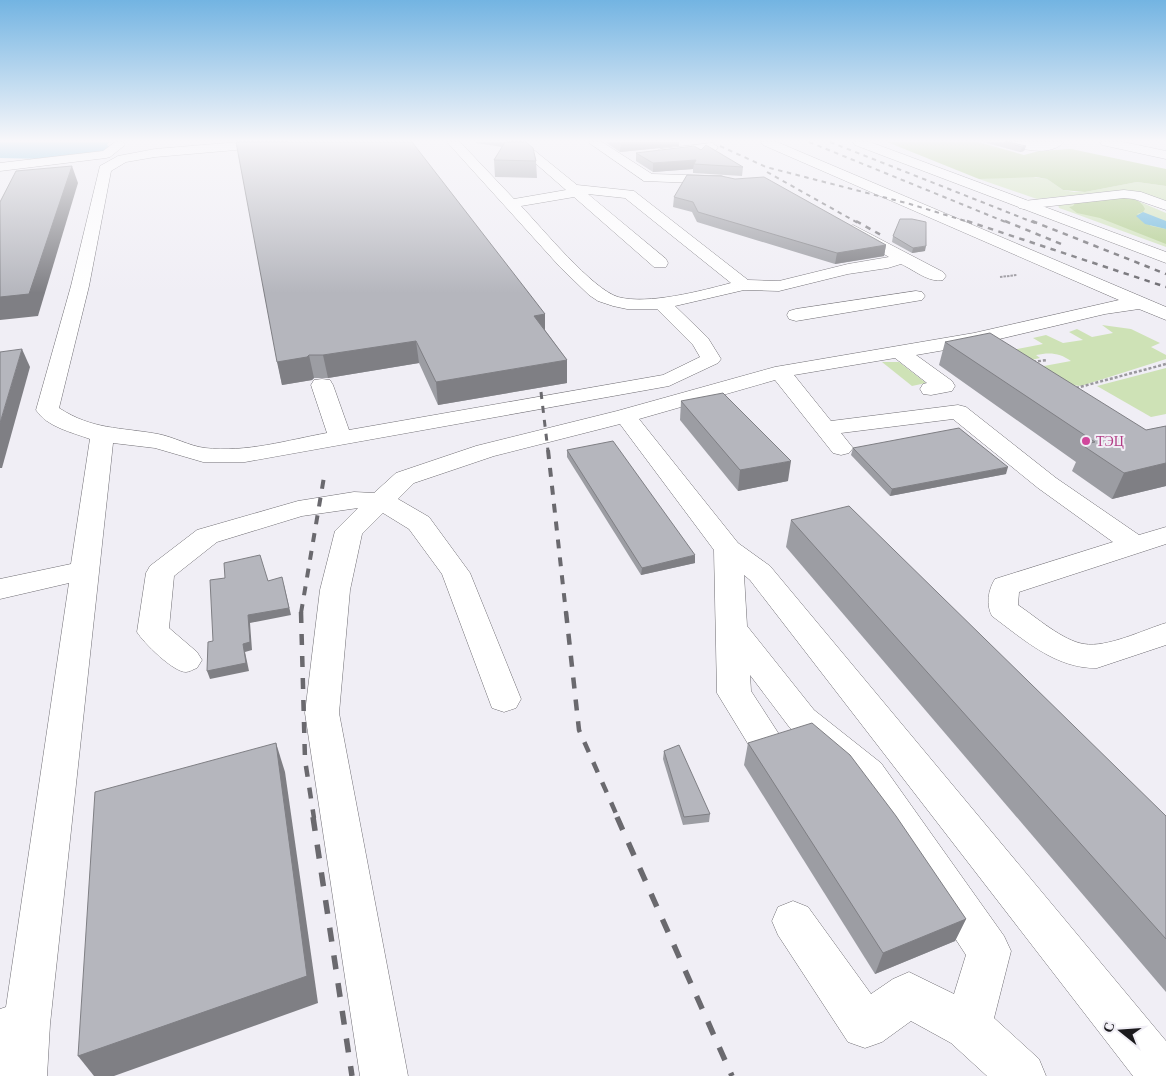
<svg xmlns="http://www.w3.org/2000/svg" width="1166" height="1076" viewBox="0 0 1166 1076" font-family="'Crimson Pro',serif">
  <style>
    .green { fill: #cee2b6 }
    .forest { fill: #aecc88 }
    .water { fill: #63b4da }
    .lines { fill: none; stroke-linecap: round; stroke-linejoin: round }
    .minor-casing { stroke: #706e74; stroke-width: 1 }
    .major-casing { stroke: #706e74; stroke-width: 1 }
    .path-far1 { stroke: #9a989e; stroke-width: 2; stroke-dasharray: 2.5 1; stroke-linecap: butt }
    .path { stroke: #9a989e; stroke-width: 2.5; stroke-dasharray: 3 2; stroke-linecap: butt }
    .minor { fill: #fff; fill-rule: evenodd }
    .major { fill: #fff; fill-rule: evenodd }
    .rail-far5 { stroke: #6a696e; stroke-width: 2; stroke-dasharray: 4.5 4.5; stroke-linecap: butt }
    .rail-far4 { stroke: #6a696e; stroke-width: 2.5; stroke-dasharray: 5.5 5.5; stroke-linecap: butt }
    .rail-far3 { stroke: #6a696e; stroke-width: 3; stroke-dasharray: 7 7; stroke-linecap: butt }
    .rail-far2 { stroke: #6a696e; stroke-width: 4; stroke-dasharray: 9 9; stroke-linecap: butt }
    .rail-far1 { stroke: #6a696e; stroke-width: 4.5; stroke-dasharray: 11 11; stroke-linecap: butt }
    .rail { stroke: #6a696e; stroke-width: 5.5; stroke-dasharray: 14 14; stroke-linecap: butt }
    .wall { fill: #9c9da3 }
    .shaded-wall { fill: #7f7f84 }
    .building { fill: #b5b6bd; stroke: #7f7f84 }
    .hotel-dot { fill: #d1479c; stroke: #f0eef5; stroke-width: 2 }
    .labels { text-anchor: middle; stroke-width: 4; stroke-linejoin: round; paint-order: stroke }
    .hotel-label { font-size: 14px; fill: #b23c85; stroke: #f0eef5; text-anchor: start }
  </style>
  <rect width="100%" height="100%" fill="#f0eef5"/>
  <g class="green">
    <path d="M 1026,176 L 1047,179 L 1063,190 L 1074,192 L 1085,192 L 1137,182 L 1166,186 L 1166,203 L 1115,191 L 1037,199 L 979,179 Z"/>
    <path d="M 1124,195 L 1166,213 L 1166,247 L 1065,210 L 1059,208 L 1058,204 Z"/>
    <path d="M 1102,325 L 1131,329 L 1160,343 L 1151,347 L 1166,355 L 1166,359 L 1081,386 L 1060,384 L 1033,368 L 1071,361 C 1060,353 1050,352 1036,355 L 1040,358 L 1023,362 L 1012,350 L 1043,344 L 1033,338 L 1046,335 L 1063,343 L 1083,340 L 1069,332 L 1077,329 L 1092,337 L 1113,333 Z"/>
    <path d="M 882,362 L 899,362 L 926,383 L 912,386 Z"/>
    <path d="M 1166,368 L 1166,414 L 1151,417 L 1097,386 Z"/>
  </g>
  <g class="forest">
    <path d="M 887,142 L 978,142 L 1024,155 L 1039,151 L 1071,149 L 1166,169 L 1166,186 L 1137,182 L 1085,192 L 1063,190 L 1047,179 L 1036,177 L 979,179 Z"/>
    <path d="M 1107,197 C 1120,198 1139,195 1145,209 L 1143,212 L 1137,214 L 1151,226 L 1166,229 L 1166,244 L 1100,218 L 1077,213 L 1069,207 L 1073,206 L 1075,203 L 1103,200 Z"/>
  </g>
  <g class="water">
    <path d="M 0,142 L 109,142 L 107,145 L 110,147 L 99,154 L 46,159 L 0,158 Z"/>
    <path d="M 1143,212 L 1166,221 L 1166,229 L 1145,224 L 1136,216 Z"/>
  </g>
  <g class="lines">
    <defs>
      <g id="minor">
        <path d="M 115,142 L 123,142 L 125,145 L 110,157 L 106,158 L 0,171 L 0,163 L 103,151 Z"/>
        <path d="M 239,142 L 287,142 L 281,146 L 155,157 L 126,162 L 111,171 L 89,286 L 59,408 C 93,430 119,427 158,434 C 174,437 189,446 205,448 C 246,453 288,440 327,433 L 311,385 L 314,380 L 322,379 L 330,380 L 333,385 L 349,430 L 663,375 L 700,357 L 693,345 L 657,309 L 627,309 L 613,306 L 598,301 L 589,295 L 560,267 L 447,142 L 460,142 L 514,199 L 566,190 L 511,142 L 524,142 L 577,185 L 634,191 L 748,280 L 779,281 L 848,264 L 889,257 L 848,233 L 845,230 L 848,227 L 853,225 L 943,272 L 946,276 L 943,280 C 929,283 914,270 901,264 L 888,268 L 848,274 L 779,291 L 744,290 L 675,306 L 708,338 L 721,359 L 718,363 L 669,386 L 245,462 L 203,462 L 155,448 L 113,443 L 50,1024 L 47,1076 L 0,1076 L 0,1009 L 6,1007 L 69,583 L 0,599 L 0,579 L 71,564 L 90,439 C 71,432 47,427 36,410 L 71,286 L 100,166 L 118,156 L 155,149 ZM 588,194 L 625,198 L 731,283 C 701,291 648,305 618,297 C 592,289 542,228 521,206 L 574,197 L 654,267 L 666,267 L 668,263 L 666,259 Z"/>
        <path d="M 588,142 L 602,142 L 652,174 L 722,176 L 729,180 L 722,184 L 644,181 Z"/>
        <path d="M 761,142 L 777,142 L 1166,307 L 1166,320 L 1139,309 L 1105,314 L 974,345 L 916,355 L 952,381 L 955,386 L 952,391 L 931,395 L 923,394 L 920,389 L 923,384 L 927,383 L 895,358 L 794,375 L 831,421 L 958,405 L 966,407 L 1056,478 L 1139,535 L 1166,527 L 1166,544 L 1019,592 L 1018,605 C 1036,617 1063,641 1084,644 C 1107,648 1143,630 1166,623 L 1166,645 L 1097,668 C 1056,669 1023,639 992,616 C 986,605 988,590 995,579 L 1113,542 L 1038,488 L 953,419 L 841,433 L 853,448 L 849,453 L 841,455 L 833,453 L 775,380 L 639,419 L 738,543 L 770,566 L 1166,1041 L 1166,1076 L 1133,1076 L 750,580 L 744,575 L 747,626 L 814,710 L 881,763 L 1004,936 L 1011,951 L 994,1018 L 1039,1059 L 1046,1076 L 987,1076 L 951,1043 L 911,1021 L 882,1042 L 865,1048 L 848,1042 L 778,935 L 772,921 L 778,907 L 793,901 L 808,907 L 871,994 L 893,979 L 909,972 L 954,994 L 966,955 L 855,785 L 790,728 L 750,675 L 751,691 L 784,742 L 779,752 L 766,756 L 753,752 L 717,693 L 714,550 L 620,424 L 494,456 L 414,483 L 398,499 L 429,517 L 470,573 L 521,699 L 516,708 L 504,712 L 492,708 L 442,574 L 409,529 L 383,513 L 362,534 L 350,590 L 339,713 L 408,1076 L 360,1076 L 305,713 L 320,590 L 335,531 L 358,508 L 302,516 L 217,542 L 174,576 L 169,628 L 197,652 L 202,660 L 197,668 C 194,669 189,672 186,672 C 173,672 144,643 137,632 L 146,573 L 150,566 L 197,530 L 298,501 L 354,492 L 374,493 L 396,473 L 476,446 L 617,411 L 775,367 L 974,333 L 1119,300 L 763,145 Z"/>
        <path d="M 1004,142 L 1064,142 C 1050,157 1023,149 1006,145 Z"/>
        <path d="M 1100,142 L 1123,142 L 1166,151 L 1166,159 L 1102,145 Z"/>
        <path d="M 712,143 L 718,147 L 716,150 L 660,157 L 654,153 L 660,149 Z"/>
        <path d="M 1124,190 L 1141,192 L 1166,201 L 1166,210 L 1134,199 L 1124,198 L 1024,209 L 1019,208 L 1017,205 L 1019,202 L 1024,201 Z"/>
        <path d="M 916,291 L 922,292 L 925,296 L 922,300 L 796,321 L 789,319 L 787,315 L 789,311 L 796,309 Z"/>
      </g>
      <path id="major" d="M 853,142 L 870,142 L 1166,252 L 1166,263 L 855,145 Z"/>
    </defs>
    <use href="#minor" class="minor-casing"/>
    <use href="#major" class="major-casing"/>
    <path class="path-far1" d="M 1000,277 L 1017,275"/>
    <g class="path">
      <path d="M 1033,362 L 1047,360"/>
      <path d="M 1076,388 L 1166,364"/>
    </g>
    <use href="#minor" class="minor"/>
    <use href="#major" class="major"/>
    <g class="rail-far5">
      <path d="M 809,142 L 1008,223"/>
      <path d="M 830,142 L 1035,223"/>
      <path d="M 720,146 L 766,167 L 910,204 L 972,223"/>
      <path d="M 767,172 L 858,223"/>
    </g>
    <g class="rail-far4">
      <path d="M 856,221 L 881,235"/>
      <path d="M 967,221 L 1166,287"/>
      <path d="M 1005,221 L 1066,246"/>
      <path d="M 1032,221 L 1166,274"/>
    </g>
    <path class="rail-far3" d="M 541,392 L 548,451"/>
    <g class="rail-far2">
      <path d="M 548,450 L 566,613"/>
      <path d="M 301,613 L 324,477"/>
    </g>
    <g class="rail-far1">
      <path d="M 301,612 L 305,760 L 314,818"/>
      <path d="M 566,612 L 579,730 L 618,818"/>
    </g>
    <g class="rail">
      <path d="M 313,817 L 352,1076"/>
      <path d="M 617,817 L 732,1076"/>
    </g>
  </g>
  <g class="wall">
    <path d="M 236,142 L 545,314 L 545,330 L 567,360 L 567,383 L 438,405 L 419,363 L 328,378 L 314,378 L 312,380 L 282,385 Z"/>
    <path d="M 475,142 L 526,142 L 536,161 L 537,178 L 495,177 L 494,160 L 502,147 L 476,143 Z"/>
    <path d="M 605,142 L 679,142 L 679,146 L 620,152 Z"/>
    <path d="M 983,142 L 1009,142 L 1026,146 L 1024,151 L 1020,152 Z"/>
    <path d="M 701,150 L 743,167 L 742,176 L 693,173 L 693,169 L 653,172 L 636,161 L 636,153 Z"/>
    <path d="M 674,197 L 886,245 L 884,256 L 835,264 L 697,222 L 692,212 L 673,207 Z"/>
    <path d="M 893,236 L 925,251 L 912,253 L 892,242 Z"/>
    <path d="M 945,342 L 1146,430 L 1166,426 L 1166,486 L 1112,499 L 1072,471 L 1076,462 L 939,365 Z"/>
    <path d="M 681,401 L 788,481 L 738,491 L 680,420 Z"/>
    <path d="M 853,448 L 1006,474 L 890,496 L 851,455 Z"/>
    <path d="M 567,450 L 695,563 L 641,575 L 567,457 Z"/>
    <path d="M 791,520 L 1166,816 L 1166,992 L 786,547 Z"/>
    <path d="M 748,743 L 966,919 L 955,941 L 875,974 L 744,765 Z"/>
    <path d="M 664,751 L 710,814 L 709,822 L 683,825 L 663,759 Z"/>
  </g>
  <g class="shaded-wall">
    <path d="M 621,142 L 679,142 L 679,146 L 620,152 Z"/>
    <path d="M 1026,146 L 1024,151 L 1020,152 L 1022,147 Z"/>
    <path d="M 696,160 L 694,164 L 693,169 L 653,172 L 653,163 Z"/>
    <path d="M 72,166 L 78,183 L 38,316 L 0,320 L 0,297 Z"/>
    <path d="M 886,245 L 884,256 L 835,264 L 837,253 Z"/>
    <path d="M 926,246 L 925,251 L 912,253 L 913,248 Z"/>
    <path d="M 545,314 L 545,337 L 534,316 Z"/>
    <path d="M 416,341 L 419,363 L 328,378 L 323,355 Z"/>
    <path d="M 22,349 L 30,367 L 2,468 L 0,468 L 0,423 Z"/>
    <path d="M 309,355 L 314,378 L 312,380 L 282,385 L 277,362 Z"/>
    <path d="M 567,360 L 567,383 L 438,405 L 436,382 Z"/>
    <path d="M 791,461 L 788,481 L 738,491 L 740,470 Z"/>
    <path d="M 1166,463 L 1166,486 L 1112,499 L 1124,473 Z"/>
    <path d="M 1008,467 L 1006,474 L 890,496 L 892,489 Z"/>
    <path d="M 695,555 L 695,563 L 641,575 L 642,568 Z"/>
    <path d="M 284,585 L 291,615 L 250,623 L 252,650 L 245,652 L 249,671 L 210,679 L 207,671 L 243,644 L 248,615 Z"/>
    <path d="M 276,743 L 285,772 L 318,1003 L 114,1076 L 94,1076 L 78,1056 Z"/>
    <path d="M 966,919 L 955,941 L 875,974 L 883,953 Z"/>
  </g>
  <g class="building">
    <path d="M 236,142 L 412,142 L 545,314 L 534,316 L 567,360 L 436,382 L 416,341 L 323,355 L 309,355 L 307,357 L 277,362 Z"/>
    <path d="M 505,142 L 526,142 L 533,148 L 536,161 L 494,160 Z"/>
    <path d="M 1004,142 L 1009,142 L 1026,146 L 1022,147 Z"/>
    <path d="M 706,145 L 743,167 L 694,164 L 696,160 L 653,163 L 636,153 L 694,146 L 701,150 Z"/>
    <path d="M 72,166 L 29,294 L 0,297 L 0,202 L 16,171 Z"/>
    <path d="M 687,175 L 721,176 L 735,179 L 764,177 L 886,245 L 837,253 L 698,212 L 693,202 L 674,197 Z"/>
    <path d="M 900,219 L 912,219 L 926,222 L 926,246 L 913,248 L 893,236 Z"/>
    <path d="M 990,333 L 1146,430 L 1166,426 L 1166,463 L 1124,473 L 1082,445 L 1095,442 L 945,342 Z"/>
    <path d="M 22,349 L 0,423 L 0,352 Z"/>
    <path d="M 723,393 L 791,461 L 740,470 L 681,401 Z"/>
    <path d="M 959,428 L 1008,467 L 892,489 L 853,448 Z"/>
    <path d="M 613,441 L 695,555 L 642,568 L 567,450 Z"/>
    <path d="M 849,506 L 1166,816 L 1166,939 L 791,520 Z"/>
    <path d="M 260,555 L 268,581 L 282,577 L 289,608 L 248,615 L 250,642 L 243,644 L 246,663 L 207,671 L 208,642 L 213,641 L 210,580 L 225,578 L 224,563 Z"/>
    <path d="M 812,723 L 850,755 L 896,816 L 966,919 L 883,953 L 748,743 Z"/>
    <path d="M 276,743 L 307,976 L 78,1056 L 95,792 Z"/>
    <path d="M 679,745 L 710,814 L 684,817 L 664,751 Z"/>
  </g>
  <linearGradient id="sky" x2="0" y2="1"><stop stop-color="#73b4e2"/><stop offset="0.48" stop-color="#f8f7fa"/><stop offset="1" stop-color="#f8f7fa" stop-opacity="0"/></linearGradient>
  <rect width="1166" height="293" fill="url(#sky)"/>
  <circle class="hotel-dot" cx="1086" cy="441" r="5"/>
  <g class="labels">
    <g class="hotel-label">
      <text x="1096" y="446">ТЭЦ</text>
    </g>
  </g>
  <g transform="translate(1121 1031) rotate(287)" stroke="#f0eef5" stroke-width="4" paint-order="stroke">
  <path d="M0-4L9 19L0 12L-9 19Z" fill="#1b1a1d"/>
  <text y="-8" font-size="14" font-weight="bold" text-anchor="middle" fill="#1b1a1d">С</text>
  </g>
</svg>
